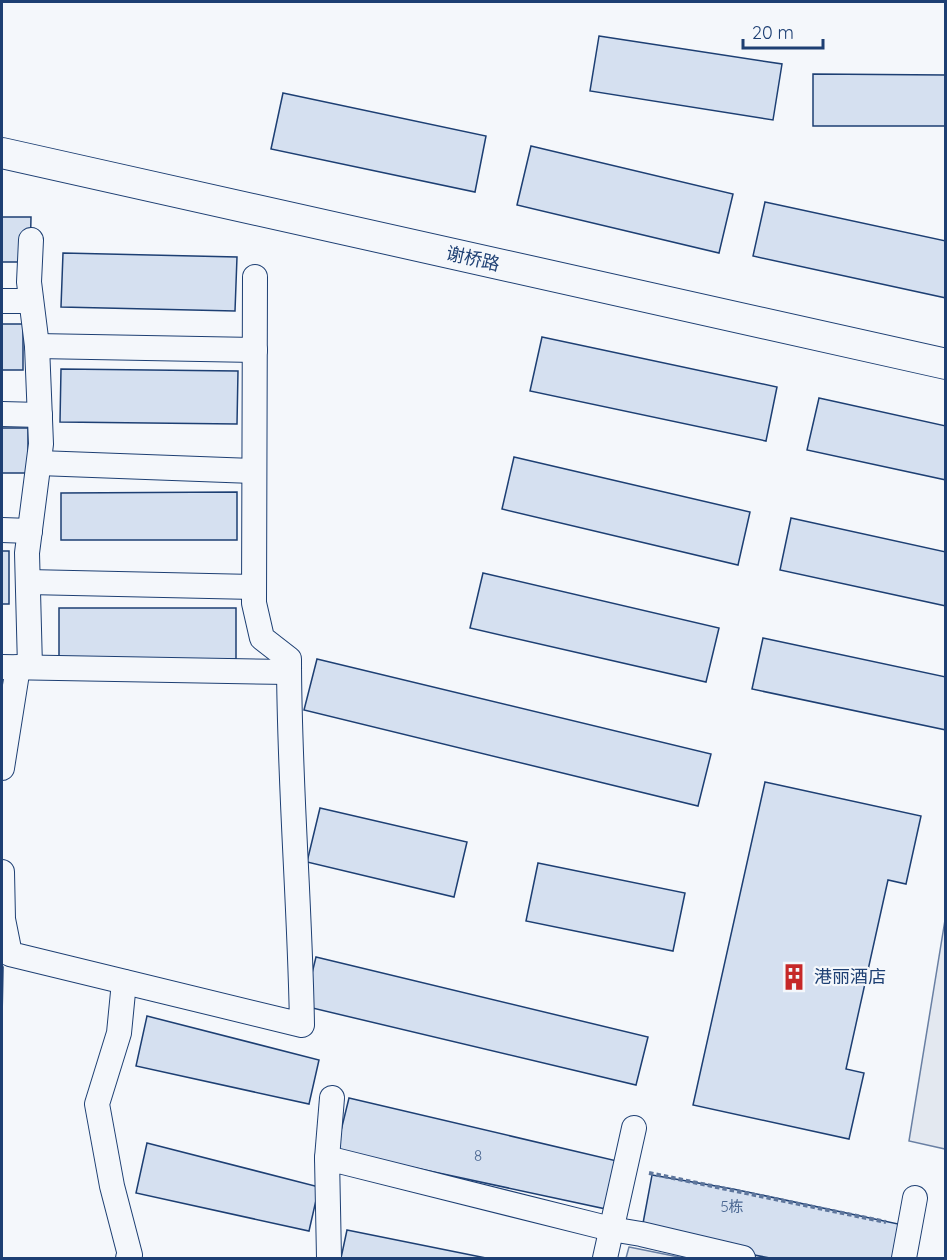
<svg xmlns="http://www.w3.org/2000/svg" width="947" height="1260" viewBox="0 0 947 1260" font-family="Quicksand,'Noto Sans SC',sans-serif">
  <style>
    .parking { fill: #e3e8f0; stroke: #687fa3; stroke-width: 1.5 }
    .building { fill: #d5e0f0; stroke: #1d3f73; stroke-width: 1.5 }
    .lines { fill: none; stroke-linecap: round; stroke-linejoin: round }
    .minor-casing { stroke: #1d3f73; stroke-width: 26 }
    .tertiary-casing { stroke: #1d3f73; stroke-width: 32 }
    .path { stroke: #5e769c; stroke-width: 4; stroke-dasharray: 4.5 3; stroke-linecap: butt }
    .minor { stroke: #f4f7fb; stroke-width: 24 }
    .tertiary { stroke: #f4f7fb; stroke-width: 30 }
    .labels { text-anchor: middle; stroke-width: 4.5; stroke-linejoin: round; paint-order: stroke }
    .number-label { font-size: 15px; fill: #4b6792 }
    .street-label { font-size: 18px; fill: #1d3f73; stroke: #f4f7fb }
    .poi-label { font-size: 18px; fill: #1d3f73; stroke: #f4f7fb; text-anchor: start }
  </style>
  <rect width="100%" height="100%" fill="#f4f7fb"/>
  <g class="parking">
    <path d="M 945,920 L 945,1149 L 909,1141 Z"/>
    <path d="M 629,1247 L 684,1258 L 626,1258 Z"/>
  </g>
  <g class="building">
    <path d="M 599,36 L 782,64 L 773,120 L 590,91 Z"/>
    <path d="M 813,74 L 946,75 L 946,126 L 813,126 Z"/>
    <path d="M 283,93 L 486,136 L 475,192 L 271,149 Z"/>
    <path d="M 531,146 L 733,194 L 719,253 L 517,205 Z"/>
    <path d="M 765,202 L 946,241 L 946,298 L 753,256 Z"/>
    <path d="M 2,217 L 31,217 L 30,262 L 2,262 Z"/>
    <path d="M 63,253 L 237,257 L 235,311 L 61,307 Z"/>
    <rect x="2" y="324" width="21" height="46"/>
    <path d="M 542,337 L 777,387 L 766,441 L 530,391 Z"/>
    <path d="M 61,369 L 238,371 L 237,424 L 60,422 Z"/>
    <path d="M 819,398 L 946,426 L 946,480 L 807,450 Z"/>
    <rect x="2" y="428" width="26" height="45"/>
    <path d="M 514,457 L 750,512 L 738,565 L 502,509 Z"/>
    <path d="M 237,492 L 237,540 L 61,540 L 61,493 Z"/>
    <path d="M 791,518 L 946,552 L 946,606 L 780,570 Z"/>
    <rect x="2" y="551" width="7" height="53"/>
    <path d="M 483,573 L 719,628 L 706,682 L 470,628 Z"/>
    <rect x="59" y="608" width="177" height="51"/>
    <path d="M 763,638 L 946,677 L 946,730 L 752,689 Z"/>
    <path d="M 317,659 L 711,754 L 698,806 L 304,710 Z"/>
    <path d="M 765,782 L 921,816 L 906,884 L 888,880 L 846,1069 L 864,1073 L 849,1139 L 693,1105 Z"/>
    <path d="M 320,808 L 467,842 L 454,897 L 307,862 Z"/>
    <path d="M 538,863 L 685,893 L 673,951 L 526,921 Z"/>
    <path d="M 316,957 L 648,1037 L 636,1085 L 304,1006 Z"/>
    <path d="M 2,967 L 3,967 L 2,1020 Z"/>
    <path d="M 147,1016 L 319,1060 L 309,1104 L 136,1066 Z"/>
    <path d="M 349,1098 L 617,1161 L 606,1209 L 336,1151 Z"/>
    <path d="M 147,1143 L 319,1187 L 309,1231 L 136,1193 Z"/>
    <path d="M 652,1175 L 733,1189 L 903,1225 L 895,1258 L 770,1258 L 641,1234 Z"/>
    <path d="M 347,1230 L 486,1258 L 341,1258 Z"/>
  </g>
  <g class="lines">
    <defs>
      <g id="minor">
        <path d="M 2,301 L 31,301"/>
        <path d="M 37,346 L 255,350"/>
        <path d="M 2,414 L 40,415"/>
        <path d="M 39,463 L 253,471"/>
        <path d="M 2,530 L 30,531"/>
        <path d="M 28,582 L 254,587"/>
        <path d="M 2,667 L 289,672"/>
        <path d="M 30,667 L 27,553 L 41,444 L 37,346 L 29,282 L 31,240"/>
        <path d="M 2,768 L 18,667"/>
        <path d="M 2,872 L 3,919 L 10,954 L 302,1025 C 300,903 289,781 289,659 L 262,638 L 254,603 L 255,277"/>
        <path d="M 124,982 L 119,1033 L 97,1104 L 112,1186 L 130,1255 L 128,1258"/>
        <path d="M 327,1158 L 332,1098"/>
        <path d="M 329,1258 L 327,1158 L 611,1229 L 641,1234 L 743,1258"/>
        <path d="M 605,1258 L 634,1128"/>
        <path d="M 904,1258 L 915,1198"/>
      </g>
      <path id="tertiary" d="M 2,153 L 946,364"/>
    </defs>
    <use href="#minor" class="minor-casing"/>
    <use href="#tertiary" class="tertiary-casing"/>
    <path class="path" d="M 649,1173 L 886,1222"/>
    <use href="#minor" class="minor"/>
    <use href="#tertiary" class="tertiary"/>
  </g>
  <defs>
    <symbol id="building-bare" viewBox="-9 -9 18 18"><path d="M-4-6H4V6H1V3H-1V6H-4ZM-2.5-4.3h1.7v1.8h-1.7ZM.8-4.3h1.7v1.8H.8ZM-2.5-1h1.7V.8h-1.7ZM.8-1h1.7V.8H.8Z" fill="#c62828" stroke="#f4f7fb" stroke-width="2.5" paint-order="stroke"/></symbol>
  </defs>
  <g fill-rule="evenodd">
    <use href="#building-bare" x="775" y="958" width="38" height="38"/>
  </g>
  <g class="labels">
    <g class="number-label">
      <text x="478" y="1161">8</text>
      <text x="732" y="1212">5栋</text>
    </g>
    <g class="street-label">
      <text transform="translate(473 259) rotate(13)" y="6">谢桥路</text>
    </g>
    <g class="poi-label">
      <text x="814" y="983">港丽酒店</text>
    </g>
  </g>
  <rect width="947" height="1260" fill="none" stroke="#1d3f73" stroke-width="6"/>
  <path d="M743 39v9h80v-9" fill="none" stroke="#1d3f73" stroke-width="3"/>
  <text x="752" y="39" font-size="18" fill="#1d3f73" stroke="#f4f7fb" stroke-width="4.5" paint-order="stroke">20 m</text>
</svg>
